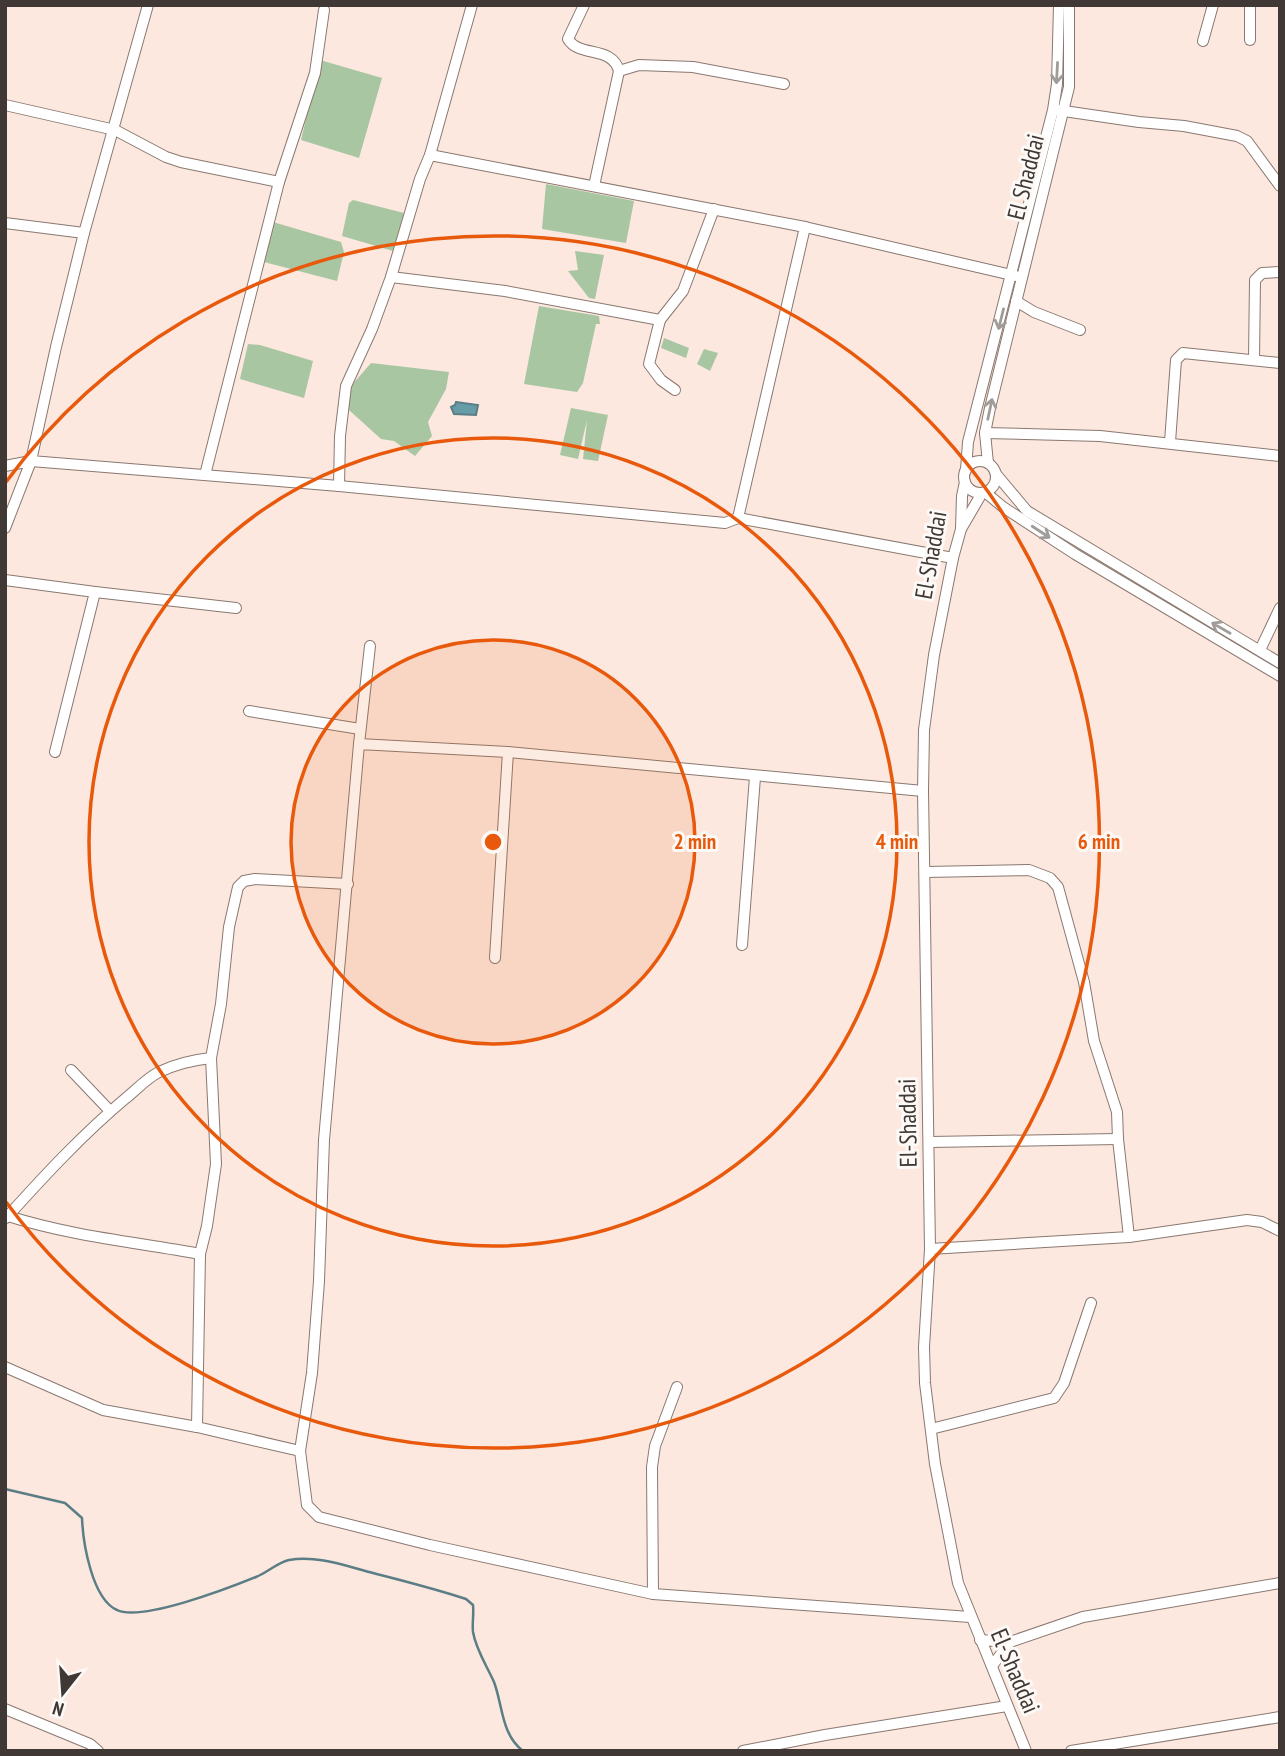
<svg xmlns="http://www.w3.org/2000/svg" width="1285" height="1756" viewBox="0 0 1285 1756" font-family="'PT Sans Narrow',sans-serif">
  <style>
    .green { fill: #a9c6a3 }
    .water { fill: #669ba8; stroke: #5b7d85; stroke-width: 2 }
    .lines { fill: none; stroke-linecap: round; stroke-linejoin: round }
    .stream { stroke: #5b7d85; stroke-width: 2.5 }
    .minor-casing { stroke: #8a7870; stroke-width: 12 }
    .minor { stroke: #fff; stroke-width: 10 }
    .oneway { stroke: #a09c9a }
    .ring { fill: none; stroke: #e8590c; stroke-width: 3.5 }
    .labels { text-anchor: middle; stroke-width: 6; stroke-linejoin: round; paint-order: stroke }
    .street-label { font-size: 24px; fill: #403834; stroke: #fdf9f7 }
    .centre { fill: #e8590c; stroke: #fdf9f7; stroke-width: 3.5 }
    .ring-label { font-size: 21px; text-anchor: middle; font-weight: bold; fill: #e8590c; stroke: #fdf9f7; stroke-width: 6; stroke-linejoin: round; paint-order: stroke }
  </style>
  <rect width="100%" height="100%" fill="#fce8df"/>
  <g class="green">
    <path d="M 320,60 L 382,78 L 359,158 L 301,140 Z"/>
    <path d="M 546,184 L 634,201 L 626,243 L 542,229 Z"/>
    <path d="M 353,200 L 404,213 L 393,251 L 342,236 L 349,203 Z"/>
    <path d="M 273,222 L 341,242 L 344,252 L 337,281 L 264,262 Z"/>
    <path d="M 575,251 L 604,255 L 595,299 L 589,298 L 568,271 L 578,270 Z"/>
    <path d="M 539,306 L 599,316 L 600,324 L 596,324 L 583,383 L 577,392 L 524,384 Z"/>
    <path d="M 664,338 L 689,348 L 686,358 L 661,348 Z"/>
    <path d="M 248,344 L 260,345 L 313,361 L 304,398 L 240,379 Z"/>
    <path d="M 704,349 L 718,353 L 710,371 L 697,364 Z"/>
    <path d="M 371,363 L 449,372 L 446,389 L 428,422 L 432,436 L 415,456 L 394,441 L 381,439 L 349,410 L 344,394 Z"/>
    <path d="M 571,408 L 608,415 L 598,461 L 583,459 L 587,420 L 578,459 L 560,455 Z"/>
  </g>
  <path class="water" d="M 456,402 L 478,405 L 476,415 L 454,414 L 451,407 L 455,405 Z"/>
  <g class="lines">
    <path class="stream" d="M 5,1489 L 65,1503 L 82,1518 C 83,1543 92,1599 117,1610 C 141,1622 229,1588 256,1577 C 267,1573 278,1562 289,1560 C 317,1555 346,1566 373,1573 C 404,1581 436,1589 466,1599 L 473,1605 C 474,1614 472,1623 473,1632 C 476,1650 487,1666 494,1682 C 503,1706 501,1734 523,1751"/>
    <defs>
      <g id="minor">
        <path d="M 148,5 L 84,233 L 56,347 L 31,461 L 339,486 L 725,523 L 738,518 L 953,558"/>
        <path d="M 584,5 L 568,39 C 579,58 612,45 619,71 L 594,186"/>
        <path d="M 1250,5 L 1250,40"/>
        <path d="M 1203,41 L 1213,5"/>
        <path d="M 619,71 L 639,65 L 693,67 L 784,84"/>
        <path d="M 5,105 L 115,130 L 166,157 L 181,162 L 279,182 L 315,73 L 324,10"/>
        <path d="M 1057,110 L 1139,122 L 1184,126 L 1237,136 L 1247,141 L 1280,186"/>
        <path d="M 430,155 L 472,5"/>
        <path d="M 5,223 L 84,233"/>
        <path d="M 805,227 L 1016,276"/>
        <path d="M 391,277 L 505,291 L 660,320 L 683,291 L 714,209"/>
        <path d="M 1016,301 L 1034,312 L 1080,330"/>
        <path d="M 660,320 L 649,364 L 661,380 L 675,390"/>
        <path d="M 1254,360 L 1255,280 L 1262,273 L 1280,272"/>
        <path d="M 985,433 L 1100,436 L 1280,456"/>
        <path d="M 1170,442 L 1176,360 L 1183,353 L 1280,363"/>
        <circle cx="980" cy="477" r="16"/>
        <path d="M 988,463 L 985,433 L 990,408 L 1069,87 L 1069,5"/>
        <path d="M 5,466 L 31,461 L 5,528"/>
        <path d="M 966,470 L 968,442 L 1053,110 L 1057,84 L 1059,5"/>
        <path d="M 996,474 L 1027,511 L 1280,663"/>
        <path d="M 205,475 L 279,182"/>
        <path d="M 965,482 L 962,496 L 961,529 L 953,558 L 934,655 L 924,730 L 923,791 L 930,1249 L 924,1347 L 925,1383 L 935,1464 L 958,1583 L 1026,1751"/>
        <path d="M 339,486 L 340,436 L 346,386 L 372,329 L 391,277 L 420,179 L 430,155 L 805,227 L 738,518"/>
        <path d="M 985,492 L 1003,507 L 1075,554 L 1280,676"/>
        <path d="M 961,529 L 982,493"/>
        <path d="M 5,580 L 95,592 L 55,752"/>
        <path d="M 95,592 L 236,608"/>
        <path d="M 1260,650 L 1280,608"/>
        <path d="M 249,711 L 360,729"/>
        <path d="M 359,744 L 370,646"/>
        <path d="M 923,791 L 508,752 L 359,744 L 324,1140 L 319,1281 L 312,1373 L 300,1451 L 307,1505 L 319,1517 L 430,1545 L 653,1594 L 970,1617"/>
        <path d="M 925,872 L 1029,870 L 1050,878 L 1058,887 L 1084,982 L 1094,1041 L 1117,1112 L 1118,1139 L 1129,1237 L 930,1249"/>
        <path d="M 742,945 L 755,777"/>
        <path d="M 495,958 L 508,752"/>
        <path d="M 71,1070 L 110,1111"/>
        <path d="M 930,1142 L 1118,1139"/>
        <path d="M 8,1216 C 45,1175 83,1134 126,1098 C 136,1090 147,1078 159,1072 C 176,1064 192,1060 211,1058"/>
        <path d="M 6,1218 L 8,1216 C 71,1236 135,1242 200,1254"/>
        <path d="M 1129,1237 L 1247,1220 L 1262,1222 L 1280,1231"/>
        <path d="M 5,1367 L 103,1410 L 197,1427"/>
        <path d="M 931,1429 L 1054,1398 L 1064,1383 L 1091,1303"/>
        <path d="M 300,1451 L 197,1427 L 200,1254 L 207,1226 L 216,1164 L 211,1058 L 221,1004 L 229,927 L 238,887 L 244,881 L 255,879 L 348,884"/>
        <path d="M 653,1594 L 652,1467 L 655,1446 L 677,1387"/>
        <path d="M 980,1640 L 1010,1642 L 1083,1617 L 1280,1583"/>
        <path d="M 992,1666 L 1010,1642"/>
        <path d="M 5,1709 L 90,1744 L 98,1751"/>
        <path d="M 743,1751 L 825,1735 L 1007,1706"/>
        <path d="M 1071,1751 L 1280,1717"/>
      </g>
    </defs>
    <use href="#minor" class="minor-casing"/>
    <use href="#minor" class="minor"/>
  </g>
  <defs><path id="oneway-shaft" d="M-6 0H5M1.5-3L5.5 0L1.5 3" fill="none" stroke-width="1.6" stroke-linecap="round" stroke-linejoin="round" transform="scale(1.75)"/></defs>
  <g class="oneway">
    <use href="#oneway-shaft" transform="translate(1057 73) rotate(93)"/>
    <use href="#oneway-shaft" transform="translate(1001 319) rotate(104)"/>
    <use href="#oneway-shaft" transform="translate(990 409) rotate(-78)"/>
    <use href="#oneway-shaft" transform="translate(1041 532) rotate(33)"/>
    <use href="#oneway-shaft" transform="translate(1221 628) rotate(-150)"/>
  </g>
  <circle cx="493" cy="842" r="202" fill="#e8590c" fill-opacity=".12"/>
  <g class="ring">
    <circle cx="493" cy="842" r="202"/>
    <circle cx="493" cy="842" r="404"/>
    <path d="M6 482A606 606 0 1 1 6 1202"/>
  </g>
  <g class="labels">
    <g class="street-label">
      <text transform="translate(1026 177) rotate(-76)" y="8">El Shaddai</text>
      <text transform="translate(931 555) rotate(-80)" y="8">El-Shaddai</text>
      <text transform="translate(908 1123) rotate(-91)" y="8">El-Shaddai</text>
      <text transform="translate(1015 1671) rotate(67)" y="8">El-Shaddai</text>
    </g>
  </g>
  <circle cx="493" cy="842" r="10" class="centre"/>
  <g class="ring-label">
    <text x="695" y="849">2 min</text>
    <text x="897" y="849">4 min</text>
    <text x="1099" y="849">6 min</text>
  </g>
  <rect width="1285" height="1756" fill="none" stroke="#403834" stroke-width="14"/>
  <g transform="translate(63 1693) rotate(197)" stroke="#fdf9f7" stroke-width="5" paint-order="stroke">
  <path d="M0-5L12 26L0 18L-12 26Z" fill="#403834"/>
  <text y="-10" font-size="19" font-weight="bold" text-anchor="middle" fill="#403834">N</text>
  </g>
</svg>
